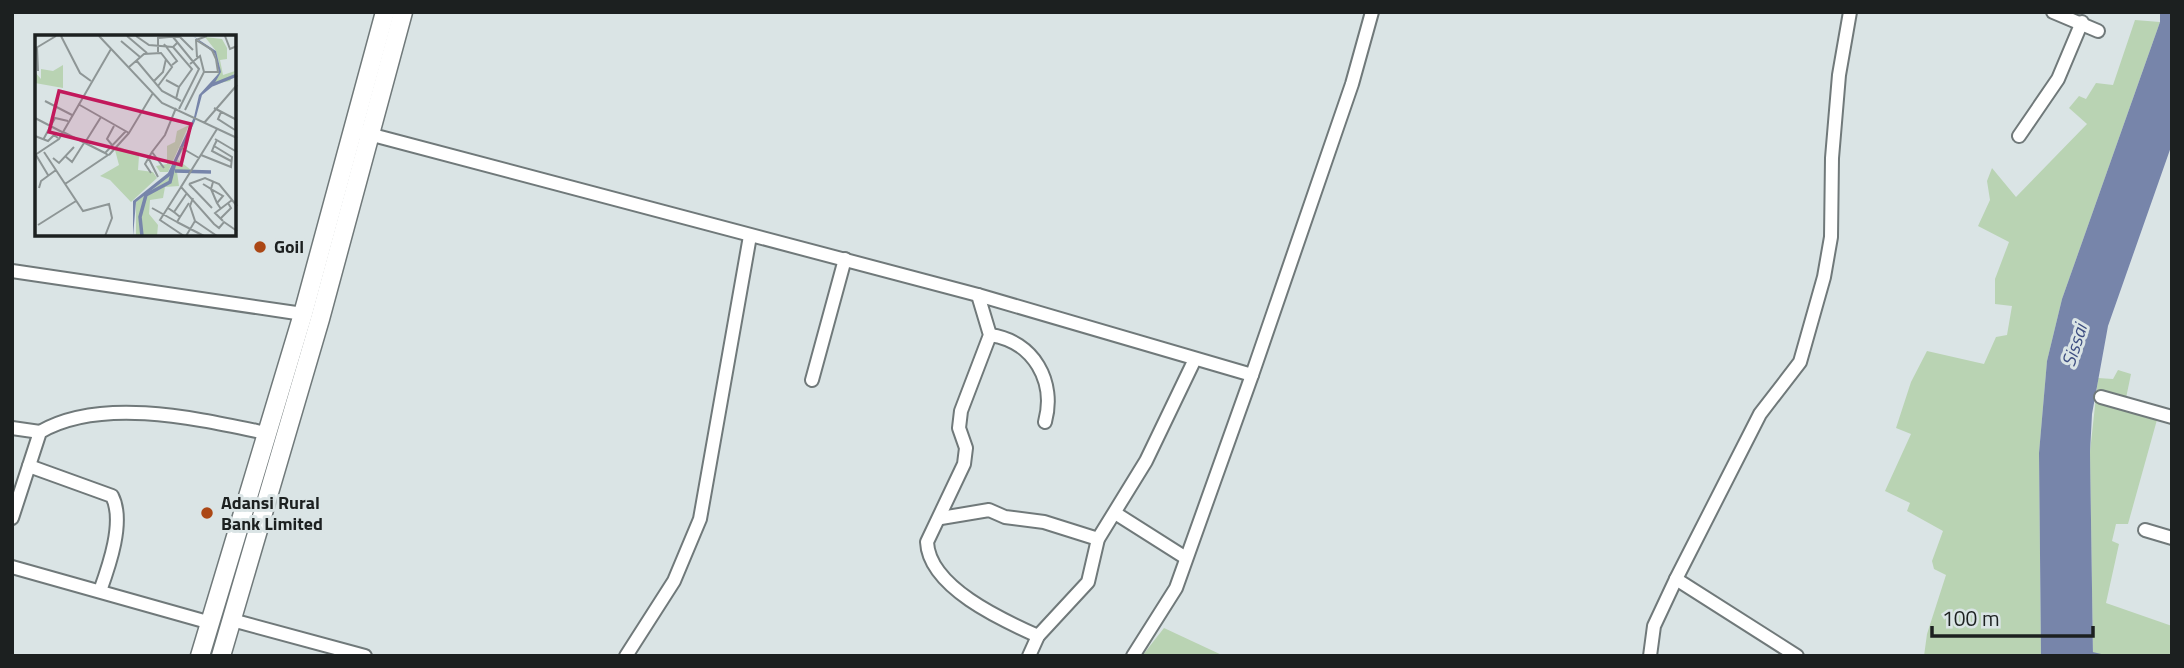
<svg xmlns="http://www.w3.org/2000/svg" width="2184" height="668" viewBox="0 0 2184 668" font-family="'Titillium Web',sans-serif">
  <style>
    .green { fill: #b9d3b3 }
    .water { fill: #7785aa }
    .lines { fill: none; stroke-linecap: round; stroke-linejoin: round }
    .stream { stroke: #7785aa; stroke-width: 3.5 }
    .minor-casing { stroke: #70797a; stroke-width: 16 }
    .secondary-casing { stroke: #70797a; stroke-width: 21 }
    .minor { stroke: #fff; stroke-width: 12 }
    .secondary { stroke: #fff; stroke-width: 18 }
    .poi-dot { fill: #ab4715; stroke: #dae4e5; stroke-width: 2.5 }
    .labels { text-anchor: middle; stroke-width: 6; stroke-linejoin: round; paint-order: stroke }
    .poi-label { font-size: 18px; font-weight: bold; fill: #1c2020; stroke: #dae4e5; text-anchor: start }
    .water-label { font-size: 19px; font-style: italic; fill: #3d4d81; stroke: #dae4e5 }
    .inset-river { fill: none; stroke: #7785aa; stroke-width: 3.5 }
    .inset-road { fill: none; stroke: #8e9696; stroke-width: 2 }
    .view { fill: #c2185b; fill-opacity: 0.15; stroke: #c2185b; stroke-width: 3.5 }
    .inset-edge { fill: none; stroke: #1c2020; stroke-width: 3.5 }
  </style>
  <rect width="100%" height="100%" fill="#dae4e5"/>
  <g class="green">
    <path d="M 2135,20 L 2160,22 L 2062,299 L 2047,361 L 2039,453 L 2041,656 L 1924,656 L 1927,634 L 1946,575 L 1934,569 L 1932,561 L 1943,531 L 1907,511 L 1910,503 L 1885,491 L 1911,434 L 1896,428 L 1911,382 L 1927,351 L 1984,364 L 1996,337 L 2007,335 L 2012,306 L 1995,304 L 1995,279 L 2009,242 L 1978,226 L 1990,200 L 1987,181 L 1992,168 L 2016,197 L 2087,124 L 2069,108 L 2079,96 L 2086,99 L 2096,83 L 2113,85 Z"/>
    <path d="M 2118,370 L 2131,374 L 2126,398 L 2160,409 L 2128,524 L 2116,524 L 2112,541 L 2119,544 L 2106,603 L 2172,626 L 2172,656 L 2093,656 L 2090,452 L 2098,378 L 2113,379 Z"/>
    <path d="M 1164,628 L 1224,656 L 1142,656 Z"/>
  </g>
  <path class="water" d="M 2160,12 L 2172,12 L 2172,144 L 2108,326 L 2092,414 L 2090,452 L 2093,656 L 2041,656 L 2039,453 L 2047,361 L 2062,299 L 2160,22 Z"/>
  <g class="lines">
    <path class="stream" d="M 2089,653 L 2102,656"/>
    <defs>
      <g id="minor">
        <path d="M 2053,12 L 2098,31"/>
        <path d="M 365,133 L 978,295 L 1252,375 L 1352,84 L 1372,12"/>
        <path d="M 2019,136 L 2058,79 L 2082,22"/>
        <path d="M 12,271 L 303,314"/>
        <path d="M 978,295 L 990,335 L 961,411 L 959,428 L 966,448 L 964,464 L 927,542 C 929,587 1002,620 1038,636"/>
        <path d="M 990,335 C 1034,341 1056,382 1045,422"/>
        <path d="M 812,380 L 845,259"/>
        <path d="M 2101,397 L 2172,417"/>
        <path d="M 12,428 L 40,432"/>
        <path d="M 29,466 L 112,496 C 125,521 109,566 100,591"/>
        <path d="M 1115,513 L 1186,558"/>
        <path d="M 12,518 L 40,432 C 102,396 199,419 266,433"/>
        <path d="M 941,518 L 989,510 L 1005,517 L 1044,522 L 1098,539"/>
        <path d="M 2145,530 L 2172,538"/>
        <path d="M 12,567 L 211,623"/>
        <path d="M 232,620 L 365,656"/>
        <path d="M 626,656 L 674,581 L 700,519 L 750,236"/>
        <path d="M 1029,656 L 1038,636 L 1088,582 L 1098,539 L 1146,461 L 1195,359"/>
        <path d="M 1133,656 L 1176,588 L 1252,375"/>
        <path d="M 1650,656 L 1654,626 L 1676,579"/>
        <path d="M 1797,656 L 1676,579 L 1760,414 L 1800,362 L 1824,277 L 1831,237 L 1832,158 L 1839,75 L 1850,12"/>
      </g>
      <g id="secondary">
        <path d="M 200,656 L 303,314 L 385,12"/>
        <path d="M 221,656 L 320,319 L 403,12"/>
      </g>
    </defs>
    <use href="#minor" class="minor-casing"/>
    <use href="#secondary" class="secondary-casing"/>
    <use href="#minor" class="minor"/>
    <use href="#secondary" class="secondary"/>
  </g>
  <g class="poi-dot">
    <circle cx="260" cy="247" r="7"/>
    <circle cx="207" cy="513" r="7"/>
  </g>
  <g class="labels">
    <g class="poi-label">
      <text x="274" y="253">Goil</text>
      <text x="221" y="509">Adansi Rural<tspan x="221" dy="21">Bank Limited</tspan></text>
    </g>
    <g class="water-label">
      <text transform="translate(2074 345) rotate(-72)" y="7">Sissai</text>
    </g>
  </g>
  <g transform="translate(35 35)">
    <rect width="201" height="201" fill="#dae4e5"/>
    <path d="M 170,2 L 187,4 L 192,13 L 192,24 L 185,25 L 188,40 L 200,36 L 195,46 L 179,49 L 185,32 L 181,16 ZM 28,30 L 28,53 L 0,48 L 0,37 L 6,44 L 6,34 L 18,36 ZM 154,90 L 133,137 L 125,137 L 121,131 L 132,129 L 132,111 L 140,107 L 142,96 ZM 145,111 L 149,114 L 142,124 L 156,135 L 142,137 L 144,151 L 130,152 L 128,163 L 115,165 L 114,179 L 123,190 L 122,201 L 101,201 L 101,167 L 135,141 ZM 85,112 L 104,121 L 103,135 L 118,137 L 122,143 L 96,167 L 75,145 L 65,141 L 84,130 L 80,115 Z" fill="#b9d3b3"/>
    <path d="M 158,1 L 181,16 L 186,37 L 178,51 L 167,60 L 160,86 L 135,141 L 101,167 L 98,201 L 98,166 L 133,138 L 159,82 L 164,60 L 184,38 L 180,19 Z" fill="#7785aa"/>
    <path class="inset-river" d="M 177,50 L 202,40M 140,136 L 176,137M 107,201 L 105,182 L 111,160 L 135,147 L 140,127"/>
    <path class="inset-road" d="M 26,1 L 45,38 L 56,46M 64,1 L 127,68 L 202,103M 92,1 L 112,18M 101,1 L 114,10 L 138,12M 190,1 L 195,14 L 202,11M 138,2 L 164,34 L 144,74M 161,5 L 177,15 L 181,24 L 183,37 L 169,37M 86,6 L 105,22M 142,8 L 138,12 L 157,34 L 144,52M 129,9 L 142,26 L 137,30M 2,12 L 3,36M 1,13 L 21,1M 123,17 L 123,3 L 134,2 L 145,2 L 158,15M 162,22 L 161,5 L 172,1M 101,25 L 127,56 L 146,66M 94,32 L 109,19 L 126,18 L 137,32 L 123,51M 131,45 L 144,52 L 141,64M 119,46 L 128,37 L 131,24M 10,66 L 37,80M 43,69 L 94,98 L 118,58M 179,73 L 202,85M 150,75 L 169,37 L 165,21 L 155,29M 186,77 L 183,84 L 200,95M 0,83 L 27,97M 169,88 L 202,50M 182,94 L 146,152 L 179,189 L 184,193 L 189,187 L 202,196M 28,97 L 70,118M 0,101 L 13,106 L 19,100 L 23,103M 180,104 L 202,117M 8,105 L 20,83 L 33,86M 51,106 L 66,82M 77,110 L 72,104 L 79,91M 179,111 L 177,116 L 196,126M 145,112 L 164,123M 9,117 L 48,176 L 74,169 L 77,183 L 70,201M 0,120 L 24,104 L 76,14M 1,120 L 13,140M 74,120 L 94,98M 166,120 L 196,132 L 197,122 L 179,111 L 182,105M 30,121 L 37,127 L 49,108M 113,122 L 123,142M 18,123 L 24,128 L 39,112M 129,133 L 117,117 L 130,100 L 141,73M 116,138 L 110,129 L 117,117M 178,147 L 176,154 L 188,161 L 182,168 L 186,174M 30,149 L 73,120 L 70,118 L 91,96M 154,149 L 170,143 L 184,149 L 202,171M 154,149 L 177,173M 168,149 L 176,154 L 182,168M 146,152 L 125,185 L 149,201M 4,153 L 6,146 L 21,135M 117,173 L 142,187 L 145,182M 133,173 L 139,177 L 152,158M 139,177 L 145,182 L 154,168M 185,184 L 196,173 L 193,168M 160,186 L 182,201M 188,186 L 180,178 L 197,165M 142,187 L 169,201M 3,190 L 41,166M 151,201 L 160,186 L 155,171 L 158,163"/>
    <path class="view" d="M 24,56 L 156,89 L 146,130 L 14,97 Z"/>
    <rect width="201" height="201" class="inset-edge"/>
  </g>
  <rect width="2184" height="668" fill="none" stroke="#1c2020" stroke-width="28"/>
  <path d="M1932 626v10h161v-10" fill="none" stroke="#1c2020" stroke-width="3.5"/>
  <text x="1942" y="626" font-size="21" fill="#1c2020" stroke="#dae4e5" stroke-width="5" paint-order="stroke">100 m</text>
</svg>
